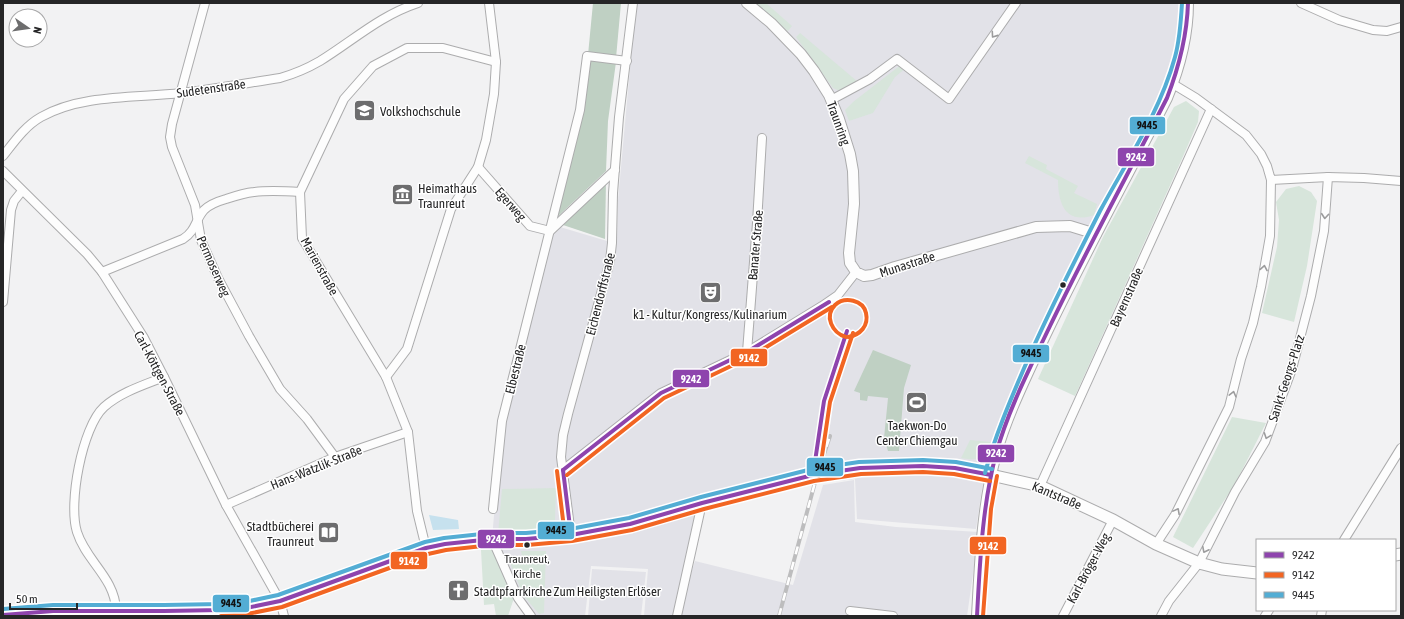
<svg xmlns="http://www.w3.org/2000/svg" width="1404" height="619" viewBox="0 0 1404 619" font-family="'Asap Condensed',sans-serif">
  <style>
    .built { fill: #e2e2e8 }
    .green { fill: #d7e5db }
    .forest { fill: #bfd0c3 }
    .water { fill: #c6e1ee }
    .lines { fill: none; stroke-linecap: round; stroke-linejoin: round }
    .minor-casing { stroke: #acacad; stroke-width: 10 }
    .tertiary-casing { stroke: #acacad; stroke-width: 12 }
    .secondary-casing { stroke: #acacad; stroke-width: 13 }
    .minor { stroke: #fdfdfd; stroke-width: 8 }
    .tertiary { stroke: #fdfdfd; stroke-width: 10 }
    .secondary { stroke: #fdfdfd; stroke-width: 11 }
    .rail-casing { stroke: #bdbdbe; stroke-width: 4 }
    .rail { stroke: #fff; stroke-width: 2.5; stroke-dasharray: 8; stroke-linecap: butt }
    .bus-1-casing { stroke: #fff; stroke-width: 7 }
    .bus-2-casing { stroke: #fff; stroke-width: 7 }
    .bus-3-casing { stroke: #fff; stroke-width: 7 }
    .bus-1 { stroke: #8e44ad; stroke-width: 4 }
    .bus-2 { stroke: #f26522; stroke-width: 4 }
    .bus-3 { stroke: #53add4; stroke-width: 4 }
    .oneway { stroke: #9c9c9d }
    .bus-dot { fill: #262627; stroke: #fff; stroke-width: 1.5 }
    .labels { text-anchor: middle; stroke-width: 3; stroke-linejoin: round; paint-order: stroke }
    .bus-label { font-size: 12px; fill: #262627; stroke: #fff }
    .street-label { font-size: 13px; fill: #262627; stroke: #fff }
    .poi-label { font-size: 13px; fill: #262627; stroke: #fff; text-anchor: start }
    .line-badge { stroke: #fff; stroke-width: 1.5 }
    .badge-label { font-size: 11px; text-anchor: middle; font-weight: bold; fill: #fff }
    .pale-badge-label { font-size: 11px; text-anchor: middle; font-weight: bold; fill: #111 }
  </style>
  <rect width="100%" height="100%" fill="#f2f2f3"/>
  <g class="built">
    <path d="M 636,3 L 1180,3 L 1176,51 L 1169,78 L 1054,300 L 1019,378 L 990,454 L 982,489 L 976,529 L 857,519 L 855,479 L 821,483 L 705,506 L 694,560 L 676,616 L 644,616 L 648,569 L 591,566 L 585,616 L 531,616 L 492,539 L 502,421 L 550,224 L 617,244 L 618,200 Z"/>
    <path d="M 854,480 L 855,522 L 896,527 L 979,532 L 967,616 L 678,616 L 695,561 L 793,585 L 823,485 Z"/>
    <path d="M 592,569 L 646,572 L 641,616 L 588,616 Z"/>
  </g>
  <g class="green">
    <path d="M 755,3 L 766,3 L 792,26 L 788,31 L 772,19 Z"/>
    <path d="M 800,33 L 858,82 L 842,92 L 833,88 L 796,37 Z"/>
    <path d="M 902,64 L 907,67 L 895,77 L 873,113 L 849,121 L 845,110 L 853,102 Z"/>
    <path d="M 1186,101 L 1199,111 L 1198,122 L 1181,161 L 1075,396 L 1038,379 L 1103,237 L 1174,107 Z"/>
    <path d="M 1029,156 L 1047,165 L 1046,169 L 1078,186 L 1074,193 L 1097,204 L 1094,215 C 1066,225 1058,204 1058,180 L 1025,163 Z"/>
    <path d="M 1299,186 L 1311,192 L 1317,201 L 1307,266 L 1294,322 L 1262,313 L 1277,247 L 1279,220 L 1276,202 L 1286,189 Z"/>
    <path d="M 1232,417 L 1266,423 L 1235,484 L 1193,548 L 1173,537 Z"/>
    <path d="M 970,440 L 991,442 C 986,460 978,461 961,458 Z"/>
    <path d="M 556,488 L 555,520 L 541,531 L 498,534 L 502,489 Z"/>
    <path d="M 494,549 L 515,595 L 508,616 L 496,616 L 494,604 L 484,605 L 481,550 Z"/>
    <path d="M 521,551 L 546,551 L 544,613 L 539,614 L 523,595 L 509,560 L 522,556 Z"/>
  </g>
  <g class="forest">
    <path d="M 593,3 L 621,3 L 616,58 L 588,55 Z"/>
    <path d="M 588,58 L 616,62 L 608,121 L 606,171 L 554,220 Z"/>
    <path d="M 606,180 L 605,239 L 560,224 Z"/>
    <path d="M 873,350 L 911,365 L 904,388 L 899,451 L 888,451 L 884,438 L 888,398 L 868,396 L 867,401 L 860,400 L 860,393 L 854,391 Z"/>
  </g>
  <path class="water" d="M 429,515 L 458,520 L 459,529 L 433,530 Z"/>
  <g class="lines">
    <defs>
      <g id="minor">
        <path d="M 205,3 L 172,124 L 170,137 L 172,147 L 195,205 L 201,240 L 218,278 L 249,336 L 280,389 L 307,419 L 335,457"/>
        <path d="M 1301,3 L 1339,20 L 1373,30 L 1387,31 L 1401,27"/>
        <path d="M 1173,84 L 1196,98 L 1246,135 L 1261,154 L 1267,166 L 1271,180 L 1328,177 L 1364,178 L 1401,181"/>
        <path d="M 831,100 L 870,79 L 897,59 L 949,99 L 1016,3"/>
        <path d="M 3,156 C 14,142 25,126 41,117 C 81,94 137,98 181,93 C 214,89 247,83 280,78 C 294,74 308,68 320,61 C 354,40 379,16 418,3"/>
        <path d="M 478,167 L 530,226 L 550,231 L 615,170"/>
        <path d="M 3,171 L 87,254 L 102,272 L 144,338 L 164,377 L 226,505 L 280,601 L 284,616"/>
        <path d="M 102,272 L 183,239 C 196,231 195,220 204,210 C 210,204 219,201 226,199 C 235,196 244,193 254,192 C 269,190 285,191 300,192"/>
        <path d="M 3,302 L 11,210 L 14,201 L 22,191"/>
        <path d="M 747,352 L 757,223 L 762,138"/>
        <path d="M 386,377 L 407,349 L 451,209 L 478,167 L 486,140 L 494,94 L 496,62 L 489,3"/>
        <path d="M 563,470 L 661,393 L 747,352 L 822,306 L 838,295 L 856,272"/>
        <path d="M 1040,486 L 1211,109"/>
        <path d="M 226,505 L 335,457 L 408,432"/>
        <path d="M 493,509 L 502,421 L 580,110 L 587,56 L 627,61"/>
        <path d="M 571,535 L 561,457 L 563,435 L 568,414 L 610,261 L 612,243 L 613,193 L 619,117 L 633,3"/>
        <path d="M 492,539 L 518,598 L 531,616"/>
        <path d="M 1344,540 L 1401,448"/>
        <path d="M 1156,544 L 1175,515 L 1229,407 L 1241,359 L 1253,323 L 1261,287 L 1270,236 L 1271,180"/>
        <path d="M 426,548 L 417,511 L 408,432 L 386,377 L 302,238 L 300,192 L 344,99 L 373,66 L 407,48 L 443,48 L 496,62"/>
        <path d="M 116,610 C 115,578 86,561 77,532 C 68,504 82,427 104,407 C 121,392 144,385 164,377"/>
        <path d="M 850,611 L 893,616"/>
        <path d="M 677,616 L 702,503"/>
        <path d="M 1063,616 L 1113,520"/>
        <path d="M 1161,616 L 1169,601 L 1199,563 L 1235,492 L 1265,442 L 1292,369 L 1311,296 L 1324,231 L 1328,177"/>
        <path d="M 1265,616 L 1269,610"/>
        <path d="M 1321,616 L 1322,610"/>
      </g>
      <g id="tertiary">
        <path d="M 747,3 L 771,23 L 801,54 L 814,71 L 829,95 L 839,119 L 850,154 L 853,171 L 854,204 L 849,253 L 850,263 L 856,272 L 864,276 L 872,275 L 895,267 L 1036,227 L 1070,226 L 1096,234"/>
        <path d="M 977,616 C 980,562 982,507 996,454 C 1007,415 1026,377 1043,340 C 1082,258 1126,179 1167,98 C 1180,67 1188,37 1188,3"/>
      </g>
      <g id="secondary">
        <path d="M 1395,555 L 1401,554"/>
        <path d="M 3,615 L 53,611 L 116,610 L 164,611 L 221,610 L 246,608 L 280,601 L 426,548 L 445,544 L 492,539 L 526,539 L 571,535 L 630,524 L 702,503 L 817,475 L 860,468 L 923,466 L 955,468 L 991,475 L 1040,486 L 1113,520 L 1156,544 L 1199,563 L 1222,569 L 1257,573"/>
      </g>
    </defs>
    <use href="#minor" class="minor-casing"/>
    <use href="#tertiary" class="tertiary-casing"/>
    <use href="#secondary" class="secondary-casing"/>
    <use href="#minor" class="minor"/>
    <use href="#tertiary" class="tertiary"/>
    <use href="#secondary" class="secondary"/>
    <defs>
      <path id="rail" d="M 779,616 L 817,475 L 830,436"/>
    </defs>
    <use href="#rail" class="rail-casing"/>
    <use href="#rail" class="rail"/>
    <defs>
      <g id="bus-1">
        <path d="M 563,470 L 661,393 L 747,352 L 829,302"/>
        <path d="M 563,470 L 571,535"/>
        <path d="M 813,475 L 824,401 L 847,331"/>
        <path d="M 3,615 L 53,611 L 164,611 L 221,610 L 246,608 L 280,601 L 426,548 L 445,544 L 492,539 L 526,539 L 571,535 L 630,524 L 702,503 L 813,475 L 860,468 L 923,466 L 955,468 L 991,475"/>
        <path d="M 977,616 C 980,562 982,507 996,454 C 1008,410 1030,368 1050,326 C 1087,249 1128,174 1167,98 C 1179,67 1187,36 1188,3"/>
      </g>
      <g id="bus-2">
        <path d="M 846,337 C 832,333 824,316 835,305 C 845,296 863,300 866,313 C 869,326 860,335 848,337"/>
        <path d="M 557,471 L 565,536"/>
        <path d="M 567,475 L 664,398 L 750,357 L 832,307"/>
        <path d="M 819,476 L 830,402 L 853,333"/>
        <path d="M 221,616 L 247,614 L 282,607 L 428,554 L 446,550 L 492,545 L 527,545 L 572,541 L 632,530 L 704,509 L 814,481 L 861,474 L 923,472 L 954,474 L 990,481"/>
        <path d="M 983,616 L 991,509 L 997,476"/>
      </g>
      <g id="bus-3">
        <path d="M 985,473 C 995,436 1010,401 1025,366 C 1048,313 1074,262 1100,211 C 1127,161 1160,112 1175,57 C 1180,39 1181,21 1182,3"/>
        <path d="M 3,609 L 53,605 L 164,605 L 221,604 L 245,602 L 278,595 L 425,542 L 444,538 L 491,533 L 526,533 L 570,529 L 629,518 L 701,497 L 812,469 L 859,462 L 923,460 L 956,462 L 992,469"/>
      </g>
    </defs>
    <use href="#bus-1" class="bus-1-casing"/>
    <use href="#bus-2" class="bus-2-casing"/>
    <use href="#bus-3" class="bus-3-casing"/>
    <use href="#bus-1" class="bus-1"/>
    <use href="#bus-2" class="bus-2"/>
    <use href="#bus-3" class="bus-3"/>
  </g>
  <defs><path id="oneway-chevron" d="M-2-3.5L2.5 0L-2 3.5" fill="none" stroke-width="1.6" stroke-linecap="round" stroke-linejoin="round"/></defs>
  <g class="oneway">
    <use href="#oneway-chevron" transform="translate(994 35) rotate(125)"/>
    <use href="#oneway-chevron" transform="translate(1325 216) rotate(95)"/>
    <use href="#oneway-chevron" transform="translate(1264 268) rotate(-80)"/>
    <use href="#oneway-chevron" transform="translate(1233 394) rotate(-76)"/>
    <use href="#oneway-chevron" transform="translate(1267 436) rotate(110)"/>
    <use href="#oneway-chevron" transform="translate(1177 511) rotate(-62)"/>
    <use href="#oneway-chevron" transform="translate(1205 550) rotate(117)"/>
  </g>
  <defs>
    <symbol id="university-square" viewBox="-11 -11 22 22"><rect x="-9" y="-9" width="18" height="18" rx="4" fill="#6d6d6e" stroke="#fff"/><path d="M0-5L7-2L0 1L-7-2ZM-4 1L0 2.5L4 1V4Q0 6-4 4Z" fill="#fff"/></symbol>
    <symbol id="museum-square" viewBox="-11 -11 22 22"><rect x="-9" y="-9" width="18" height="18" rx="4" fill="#6d6d6e" stroke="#fff"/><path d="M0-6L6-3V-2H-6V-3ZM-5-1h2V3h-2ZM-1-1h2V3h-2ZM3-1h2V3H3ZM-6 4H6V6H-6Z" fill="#fff"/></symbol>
    <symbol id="theatre-square" viewBox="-11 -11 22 22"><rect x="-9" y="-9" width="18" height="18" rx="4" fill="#6d6d6e" stroke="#fff"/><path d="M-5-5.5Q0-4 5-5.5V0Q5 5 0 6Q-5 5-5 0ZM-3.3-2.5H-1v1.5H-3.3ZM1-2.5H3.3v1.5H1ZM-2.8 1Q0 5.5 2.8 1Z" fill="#fff"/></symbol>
    <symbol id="stadium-square" viewBox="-11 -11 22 22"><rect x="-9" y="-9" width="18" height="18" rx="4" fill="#6d6d6e" stroke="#fff"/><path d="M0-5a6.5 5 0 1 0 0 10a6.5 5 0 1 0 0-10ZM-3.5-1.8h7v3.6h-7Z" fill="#fff"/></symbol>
    <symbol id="library-square" viewBox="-11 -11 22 22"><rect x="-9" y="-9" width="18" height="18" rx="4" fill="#6d6d6e" stroke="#fff"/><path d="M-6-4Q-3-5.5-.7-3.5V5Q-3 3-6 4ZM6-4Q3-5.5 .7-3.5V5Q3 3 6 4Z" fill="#fff"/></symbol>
    <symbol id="church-square" viewBox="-11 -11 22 22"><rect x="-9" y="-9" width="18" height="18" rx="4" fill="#6d6d6e" stroke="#fff"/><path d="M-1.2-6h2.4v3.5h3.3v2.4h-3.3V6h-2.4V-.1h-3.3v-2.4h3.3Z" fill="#fff"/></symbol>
  </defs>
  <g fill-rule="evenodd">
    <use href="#university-square" x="352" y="98" width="25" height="25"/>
    <use href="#museum-square" x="390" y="182" width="25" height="25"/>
    <use href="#theatre-square" x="698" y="280" width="25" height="25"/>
    <use href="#stadium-square" x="904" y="390" width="25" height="25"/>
    <use href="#library-square" x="316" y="520" width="25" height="25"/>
    <use href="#church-square" x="446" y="578" width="25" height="25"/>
  </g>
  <g class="bus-dot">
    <circle cx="1063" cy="285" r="3.5"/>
    <circle cx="527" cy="545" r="3.5"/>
  </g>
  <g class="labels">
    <g class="bus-label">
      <text x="527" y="563">Traunreut,<tspan x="527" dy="15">Kirche</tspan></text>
    </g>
    <g class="street-label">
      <text transform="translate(211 88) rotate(-8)" y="5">Sudetenstraße</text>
      <text transform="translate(839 123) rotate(70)" y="5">Traunring</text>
      <text transform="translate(511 204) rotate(49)" y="5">Egerweg</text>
      <text transform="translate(755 245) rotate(-85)" y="5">Banater Straße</text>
      <text transform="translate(907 264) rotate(-18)" y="5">Munastraße</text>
      <text transform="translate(214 266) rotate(66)" y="5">Permoserweg</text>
      <text transform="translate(320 266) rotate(61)" y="5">Marienstraße</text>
      <text transform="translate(600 294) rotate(-76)" y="5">Eichendorffstraße</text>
      <text transform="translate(1126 297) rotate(-66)" y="5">Bayernstraße</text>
      <text transform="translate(515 369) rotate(-76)" y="5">Elbestraße</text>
      <text transform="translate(160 373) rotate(62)" y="5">Carl-Köttgen-Straße</text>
      <text transform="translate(1286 378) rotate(-72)" y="5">Sankt-Georgs-Platz</text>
      <text transform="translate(316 467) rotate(-22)" y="5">Hans-Watzlik-Straße</text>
      <text transform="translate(1057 495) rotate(23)" y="5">Kantstraße</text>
      <text transform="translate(1088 568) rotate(-62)" y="5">Karl-Bröger-Weg</text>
    </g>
    <g class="poi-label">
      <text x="380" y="116">Volkshochschule</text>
      <text x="418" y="193">Heimathaus<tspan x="418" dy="15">Traunreut</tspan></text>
      <text x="710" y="319" text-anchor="middle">k1 - Kultur/Kongress/Kulinarium</text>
      <text x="917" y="430" text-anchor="middle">Taekwon-Do<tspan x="917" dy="15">Center Chiemgau</tspan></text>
      <text x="314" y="531" text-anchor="end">Stadtbücherei<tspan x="314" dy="15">Traunreut</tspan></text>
      <text x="474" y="596">Stadtpfarrkirche Zum Heiligsten Erlöser</text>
    </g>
  </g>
  <g class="line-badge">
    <rect x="1129" y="116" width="37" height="19" rx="4" fill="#53add4"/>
    <rect x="1117" y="147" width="38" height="20" rx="4" fill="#8e44ad"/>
    <rect x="1012" y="344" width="38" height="19" rx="4" fill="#53add4"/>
    <rect x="730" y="348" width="38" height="19" rx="4" fill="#f26522"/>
    <rect x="672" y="369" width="38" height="19" rx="4" fill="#8e44ad"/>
    <rect x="977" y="444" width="38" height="19" rx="4" fill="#8e44ad"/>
    <rect x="806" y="457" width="38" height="20" rx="4" fill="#53add4"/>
    <rect x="537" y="521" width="38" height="19" rx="4" fill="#53add4"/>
    <rect x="477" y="529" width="38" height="20" rx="4" fill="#8e44ad"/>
    <rect x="969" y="536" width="38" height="19" rx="4" fill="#f26522"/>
    <rect x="390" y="551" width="38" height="19" rx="4" fill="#f26522"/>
    <rect x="212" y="594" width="38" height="19" rx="4" fill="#53add4"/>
  </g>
  <g class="badge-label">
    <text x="1136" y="161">9242</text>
    <text x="749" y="362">9142</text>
    <text x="691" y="383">9242</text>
    <text x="996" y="457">9242</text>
    <text x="496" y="543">9242</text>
    <text x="988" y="550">9142</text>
    <text x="409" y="565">9142</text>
  </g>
  <g class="pale-badge-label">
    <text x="1147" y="129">9445</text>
    <text x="1031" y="357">9445</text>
    <text x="825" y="471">9445</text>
    <text x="556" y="534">9445</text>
    <text x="231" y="607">9445</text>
  </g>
  <rect width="1404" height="619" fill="none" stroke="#262627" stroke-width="8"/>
  <rect x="1256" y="539" width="140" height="72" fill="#ffffff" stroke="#a8a8a9"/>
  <rect x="1264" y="552" width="20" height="6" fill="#8e44ad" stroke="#a8a8a9"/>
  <text x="1292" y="559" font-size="12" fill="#262627">9242</text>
  <rect x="1264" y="572" width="20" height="6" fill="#f26522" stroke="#a8a8a9"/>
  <text x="1292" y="579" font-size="12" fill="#262627">9142</text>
  <rect x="1264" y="592" width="20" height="6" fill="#53add4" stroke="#a8a8a9"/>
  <text x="1292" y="599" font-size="12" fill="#262627">9445</text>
  <g transform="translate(28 28) rotate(103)"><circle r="19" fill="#ffffff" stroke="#a8a8a9"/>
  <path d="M0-3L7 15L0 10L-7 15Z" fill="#6d6d6e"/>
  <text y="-6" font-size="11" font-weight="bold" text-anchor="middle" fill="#262627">N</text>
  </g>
  <path d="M10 603v6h67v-6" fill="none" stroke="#262627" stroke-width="2"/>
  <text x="16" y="603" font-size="12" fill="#262627" stroke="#ffffff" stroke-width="3" paint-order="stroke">50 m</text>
</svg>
